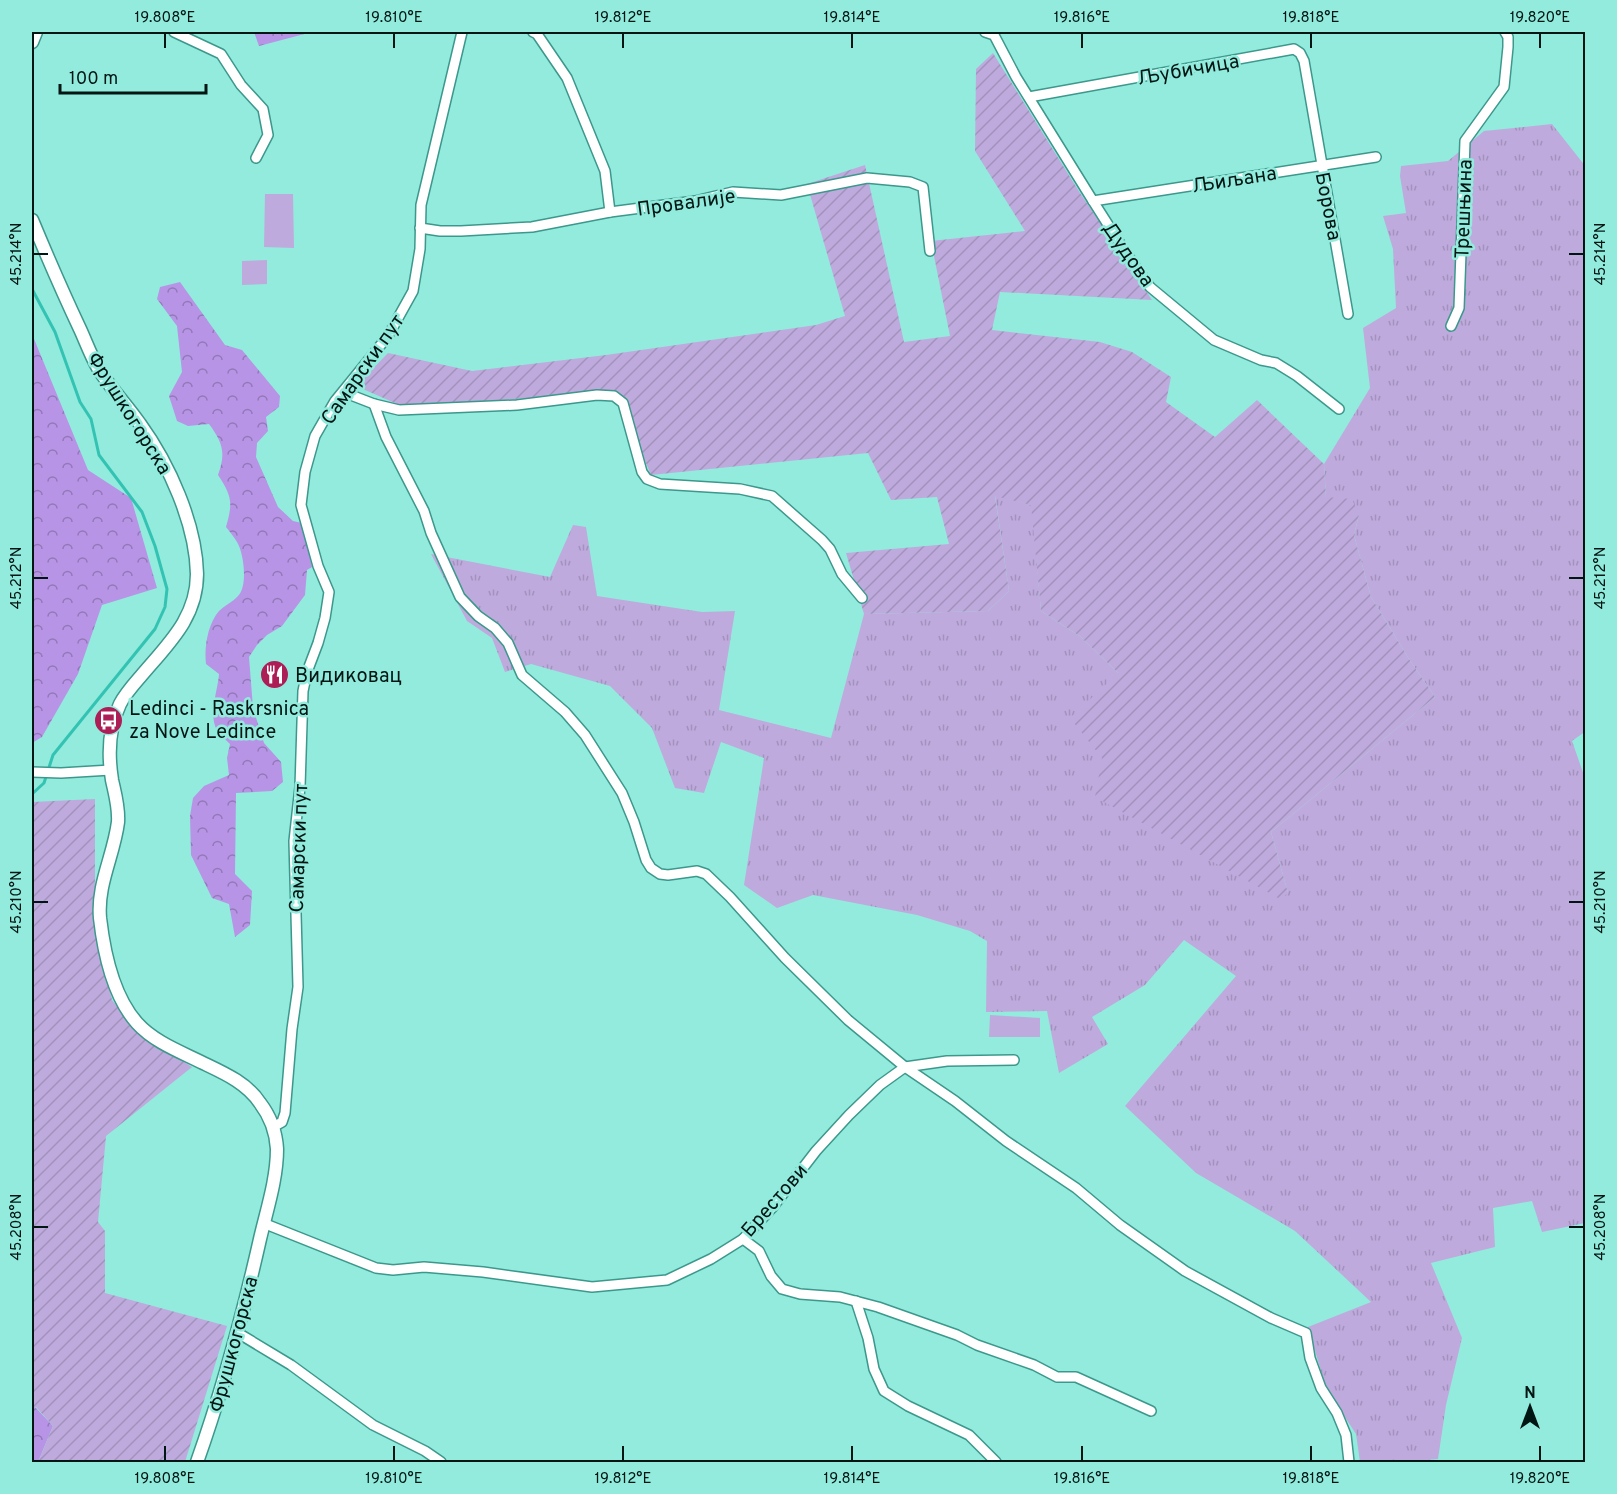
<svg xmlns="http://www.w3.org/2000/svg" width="1617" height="1494" viewBox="0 0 1617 1494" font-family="Overpass,sans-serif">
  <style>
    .grass { fill: url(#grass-tufts) }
    .forest { fill: url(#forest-crowns) }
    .garden { fill: url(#garden-furrows) }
    .pitch { fill: #bfaadd }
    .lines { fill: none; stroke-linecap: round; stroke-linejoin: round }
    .stream { stroke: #33c3b3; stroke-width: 3 }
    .street-casing { stroke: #3c988c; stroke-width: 12 }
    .secondary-casing { stroke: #3c988c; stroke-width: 15 }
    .street { stroke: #fff; stroke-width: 9 }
    .secondary { stroke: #fff; stroke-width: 12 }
    .ticks { fill: none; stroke: #001613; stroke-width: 2 }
    .labels { text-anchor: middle; stroke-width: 5; stroke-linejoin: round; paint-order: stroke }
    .street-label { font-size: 20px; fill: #001613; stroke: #92ebdd }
    .poi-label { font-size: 20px; fill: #001613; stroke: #92ebdd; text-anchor: start }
    .neatline { fill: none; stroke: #001613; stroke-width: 2 }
    .ticks-label { font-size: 15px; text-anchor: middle; fill: #001613 }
  </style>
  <defs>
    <pattern id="grass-tufts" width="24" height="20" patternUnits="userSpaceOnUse" patternTransform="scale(1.5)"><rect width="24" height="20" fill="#bfaadd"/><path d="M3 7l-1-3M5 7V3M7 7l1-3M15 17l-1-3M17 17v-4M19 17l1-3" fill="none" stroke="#a292bd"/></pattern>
    <pattern id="forest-crowns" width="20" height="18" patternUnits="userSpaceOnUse" patternTransform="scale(1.5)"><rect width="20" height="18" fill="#b794e5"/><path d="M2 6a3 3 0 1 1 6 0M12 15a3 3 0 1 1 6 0" fill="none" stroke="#9278b8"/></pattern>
    <pattern id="garden-furrows" width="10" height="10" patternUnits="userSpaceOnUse" patternTransform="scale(1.5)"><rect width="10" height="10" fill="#bfaadd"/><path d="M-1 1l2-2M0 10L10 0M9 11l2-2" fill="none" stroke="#a292bd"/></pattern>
  </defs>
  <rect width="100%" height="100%" fill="#92ebdd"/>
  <path class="grass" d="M 1552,124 L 1586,167 L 1586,731 L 1572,741 L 1586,781 L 1585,1223 L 1542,1232 L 1532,1201 L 1493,1208 L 1495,1247 L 1431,1263 L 1462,1338 L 1446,1405 L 1438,1459 L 1405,1462 L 1360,1462 L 1356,1434 L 1326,1388 L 1308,1327 L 1371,1302 L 1295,1231 L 1196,1173 L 1125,1106 L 1236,976 L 1184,940 L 1145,985 L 1092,1017 L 1108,1044 L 1059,1073 L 1047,1011 L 986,1012 L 987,941 L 970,931 L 917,915 L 813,895 L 777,908 L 744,885 L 764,758 L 721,742 L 704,793 L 675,788 L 652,728 L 610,686 L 531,664 L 505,672 L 492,638 L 467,621 L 431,554 L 550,577 L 573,525 L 586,527 L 597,596 L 702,612 L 735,611 L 719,710 L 831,738 L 864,614 L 988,611 L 1009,591 L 995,495 L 1032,505 L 1041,611 L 1081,637 L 1118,673 L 1288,893 L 1271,832 L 1435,697 L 1409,659 L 1371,597 L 1354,535 L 1359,515 L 1326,497 L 1324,464 L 1370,388 L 1363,328 L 1396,308 L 1393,249 L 1383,216 L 1406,213 L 1400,176 L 1401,166 L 1448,161 L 1484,131 Z"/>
  <g class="forest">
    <path d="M 254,32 L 312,32 L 259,46 Z"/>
    <path d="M 180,282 L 225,345 L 242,350 L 280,396 L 279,407 L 266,417 L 268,431 L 257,443 L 256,457 L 278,507 L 293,521 L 302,523 L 312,567 L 307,570 L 305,595 L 282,626 L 267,635 L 257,645 L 249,657 L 253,708 L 264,743 L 281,762 L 283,782 L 272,791 L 236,793 L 235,874 L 252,891 L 250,925 L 235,937 L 229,904 L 212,898 L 191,855 L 190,816 L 193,798 L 204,786 L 229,775 L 227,758 L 230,744 C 226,740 220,735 217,730 C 208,715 218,690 219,674 L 206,664 C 204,646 208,624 219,611 C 225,605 233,602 238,596 C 248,587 244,553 237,542 C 234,537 230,532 226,527 C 233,503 232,496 218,475 C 226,453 223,443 209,424 L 188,426 L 177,421 L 169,396 L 182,372 L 177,326 L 157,299 L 160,287 Z"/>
    <path d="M 32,334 L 88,470 L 131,498 L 157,588 L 102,605 L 78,674 L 42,737 L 32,743 Z"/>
    <path d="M 35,1407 L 53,1426 L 38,1462 L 32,1462 L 32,1408 Z"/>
  </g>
  <g class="garden">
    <path d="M 993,53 L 1080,193 L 1152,300 L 1000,292 L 992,330 L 1100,342 L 1132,352 L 1171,377 L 1166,402 L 1215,437 L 1257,400 L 1324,464 L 1326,497 L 1352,499 L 1359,515 L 1354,535 L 1371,597 L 1409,659 L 1435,697 L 1271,832 L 1288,893 L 1280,899 L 1095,797 L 1102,758 L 1070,718 L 1118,673 L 1081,637 L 1041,611 L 1031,505 L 995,496 L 1009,591 L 988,611 L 864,614 L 846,553 L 949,544 L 937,497 L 891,500 L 868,453 L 651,475 L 620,402 L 583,394 L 404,407 L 356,386 L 388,353 L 472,371 L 606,355 L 816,325 L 845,316 L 807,184 L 865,165 L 904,342 L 950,336 L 931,241 L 1025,231 L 975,151 L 976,69 Z"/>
    <path d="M 95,799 L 95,922 L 112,1000 L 141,1035 L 192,1067 L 106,1136 L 98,1222 L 105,1231 L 105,1293 L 227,1326 L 185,1462 L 38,1462 L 53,1426 L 36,1407 L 32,1408 L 32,802 Z"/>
  </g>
  <g class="pitch">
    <path d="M 265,194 L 293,194 L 294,248 L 264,247 Z"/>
    <path d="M 267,260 L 267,284 L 242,285 L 242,261 Z"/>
    <path d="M 990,1015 L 1040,1018 L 1040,1037 L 989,1037 Z"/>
  </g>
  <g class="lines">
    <path class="stream" d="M 32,289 L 55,332 L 80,402 L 91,419 L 99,455 L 142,512 L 155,546 L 167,589 L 165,607 L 155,629 L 53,755 L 44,783 L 32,794"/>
    <defs>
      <g id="street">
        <path d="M 174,32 L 221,54 L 241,85 L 263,109 L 268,135 L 256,158"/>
        <path d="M 533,32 L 537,34 L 567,78 L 605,171 L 610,212"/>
        <path d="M 985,32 L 994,35 L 1016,77 L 1093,201 L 1126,253 L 1150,287 L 1214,340 L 1261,360 L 1276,363 L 1297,376 L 1339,409"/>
        <path d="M 1029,97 L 1294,49 L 1300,53 L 1304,61 L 1348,314"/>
        <path d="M 1093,201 L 1376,157"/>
        <path d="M 420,228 L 440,231 L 461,231 L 532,227 L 610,212 L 695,201 L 733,192 L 781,195 L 867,178 L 910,182 L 923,187 L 930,251"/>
        <path d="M 1451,326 L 1459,308 L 1465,141 L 1504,87 L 1508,47 L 1508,37 L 1505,32"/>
        <path d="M 343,392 L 374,404 L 399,410 L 517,405 L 597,395 L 614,396 L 623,403 L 642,472 L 647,479 L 660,484 L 740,489 L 772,496 L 822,540 L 830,549 L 842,574 L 862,598"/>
        <path d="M 374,404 L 386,437 L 424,511 L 431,533 L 460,597 L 478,616 L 495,628 L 508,643 L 522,675 L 565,712 L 585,735 L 622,793 L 634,822 L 646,860 L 651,868 L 660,874 L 668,875 L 697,871 L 706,874 L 730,897 L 785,958 L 848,1020 L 905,1067 L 955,1101 L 1006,1141 L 1076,1188 L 1120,1225 L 1185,1271 L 1271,1318 L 1306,1333 L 1310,1358 L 1321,1388 L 1337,1413 L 1346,1435 L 1349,1462"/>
        <path d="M 32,772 L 61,773 L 111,770"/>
        <path d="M 273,1127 L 282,1122 L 285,1113 L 292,1029 L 298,987 L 294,841 L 300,787 L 303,691 L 307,672 L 318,643 L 325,618 L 329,592 L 318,566 L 301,505 L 305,472 L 315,436 L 335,401 L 388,336 L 413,291 L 420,249 L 421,205 L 462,32"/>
        <path d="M 263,1223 L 376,1268 L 393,1270 L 424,1267 L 483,1272 L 592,1287 L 667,1280 L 711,1259 L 743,1239 L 772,1208 L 816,1151 L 849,1115 L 880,1085 L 905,1067 L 947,1061 L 1014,1060"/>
        <path d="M 743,1239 L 759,1251 L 771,1276 L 782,1289 L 800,1294 L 840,1297 L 878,1307 L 957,1335 L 977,1345 L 1034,1365 L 1057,1377 L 1076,1377 L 1151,1411"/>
        <path d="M 856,1301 L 868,1338 L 874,1369 L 884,1391 L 908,1406 L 969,1435 L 996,1462"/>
        <path d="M 238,1333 L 291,1365 L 373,1425 L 425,1451 L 441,1462"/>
      </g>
      <g id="secondary">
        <path d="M 32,42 L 36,32"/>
        <path d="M 32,220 C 47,256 63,293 80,329 C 86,342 91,356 98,368 C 110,388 127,405 140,424 C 169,464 196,524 197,574 C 197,618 168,644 141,676 C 134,684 125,694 120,704 C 109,727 108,755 112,780 C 115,794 119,807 118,822 C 114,855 97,884 100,918 C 104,953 113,996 137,1023 C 154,1042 181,1052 203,1063 C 224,1073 247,1083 260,1103 C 270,1116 276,1132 277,1149 C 277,1179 267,1209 260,1239 C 243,1314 223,1389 197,1462"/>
      </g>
    </defs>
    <use href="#street" class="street-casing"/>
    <use href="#secondary" class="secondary-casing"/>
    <use href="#street" class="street"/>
    <use href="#secondary" class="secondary"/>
  </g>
  <path class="ticks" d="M 165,33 L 165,48M 394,33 L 394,48M 623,33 L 623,48M 852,33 L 852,48M 1082,33 L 1082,48M 1311,33 L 1311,48M 1540,33 L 1540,48M 33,254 L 48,254M 1569,254 L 1584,254M 33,578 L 48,578M 1569,578 L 1584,578M 33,902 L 48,902M 1569,902 L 1584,902M 33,1227 L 48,1227M 1569,1227 L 1584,1227M 165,1446 L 165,1461M 394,1446 L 394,1461M 623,1446 L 623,1461M 852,1446 L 852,1461M 1082,1446 L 1082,1461M 1311,1446 L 1311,1461M 1540,1446 L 1540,1461"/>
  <defs>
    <symbol id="restaurant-disc" viewBox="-11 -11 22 22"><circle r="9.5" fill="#ad1e57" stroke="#92ebdd"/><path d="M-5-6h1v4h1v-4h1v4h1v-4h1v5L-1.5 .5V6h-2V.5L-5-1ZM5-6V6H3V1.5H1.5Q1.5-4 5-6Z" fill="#fff"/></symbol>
    <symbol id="bus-disc" viewBox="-11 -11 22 22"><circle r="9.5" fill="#ad1e57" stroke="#92ebdd"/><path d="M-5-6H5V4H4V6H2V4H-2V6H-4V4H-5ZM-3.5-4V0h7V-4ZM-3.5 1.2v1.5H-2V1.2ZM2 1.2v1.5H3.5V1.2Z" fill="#fff"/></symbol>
  </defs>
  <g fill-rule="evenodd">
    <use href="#restaurant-disc" x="258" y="658" width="33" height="33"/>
    <use href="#bus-disc" x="92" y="704" width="33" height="33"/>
  </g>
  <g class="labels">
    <g class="street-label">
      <text transform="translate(1188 69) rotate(-10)" y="7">Љубичица</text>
      <text transform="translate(1234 179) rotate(-9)" y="7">Љиљана</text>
      <text transform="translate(686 202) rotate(-8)" y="7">Провалије</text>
      <text transform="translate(1329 206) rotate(79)" y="7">Борова</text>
      <text transform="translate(1463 209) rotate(-88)" y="7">Трешњина</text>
      <text transform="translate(1129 254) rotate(55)" y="7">Дудова</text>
      <text transform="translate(362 369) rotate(-55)" y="7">Самарски пут</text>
      <text transform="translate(130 413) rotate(58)" y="7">Фрушкогорска</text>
      <text transform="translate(298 848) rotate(-88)" y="7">Самарски пут</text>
      <text transform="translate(774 1200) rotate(-49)" y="7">Брестови</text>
      <text transform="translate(233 1344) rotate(-75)" y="7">Фрушкогорска</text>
    </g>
    <g class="poi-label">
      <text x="295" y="682">Видиковац</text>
      <text x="129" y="715">Ledinci - Raskrsnica<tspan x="129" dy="23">za Nove Ledince</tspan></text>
    </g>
  </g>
  <rect width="1617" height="1494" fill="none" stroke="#92ebdd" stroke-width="66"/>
  <g transform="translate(1530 1407)" stroke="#92ebdd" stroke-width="4.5" paint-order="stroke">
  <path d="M0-4.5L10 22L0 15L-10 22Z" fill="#001613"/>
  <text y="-9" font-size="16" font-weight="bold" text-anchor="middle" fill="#001613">N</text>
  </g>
  <path d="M60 84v9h146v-9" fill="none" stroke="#001613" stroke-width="3"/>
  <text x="69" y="84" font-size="18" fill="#001613" stroke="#92ebdd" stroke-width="4.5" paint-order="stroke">100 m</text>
  <rect x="33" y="33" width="1551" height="1428" class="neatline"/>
  <g class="ticks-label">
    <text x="165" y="22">19.808°E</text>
    <text x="394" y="22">19.810°E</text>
    <text x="623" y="22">19.812°E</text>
    <text x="852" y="22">19.814°E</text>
    <text x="1082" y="22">19.816°E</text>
    <text x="1311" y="22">19.818°E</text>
    <text x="1540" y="22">19.820°E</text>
    <text transform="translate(16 254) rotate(-90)" y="5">45.214°N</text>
    <text transform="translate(1600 254) rotate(-90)" y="5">45.214°N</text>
    <text transform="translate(16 578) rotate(-90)" y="5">45.212°N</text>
    <text transform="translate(1600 578) rotate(-90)" y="5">45.212°N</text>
    <text transform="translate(16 902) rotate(-90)" y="5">45.210°N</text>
    <text transform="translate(1600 902) rotate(-90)" y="5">45.210°N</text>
    <text transform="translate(16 1227) rotate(-90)" y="5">45.208°N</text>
    <text transform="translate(1600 1227) rotate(-90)" y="5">45.208°N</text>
    <text x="165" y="1483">19.808°E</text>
    <text x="394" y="1483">19.810°E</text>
    <text x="623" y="1483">19.812°E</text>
    <text x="852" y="1483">19.814°E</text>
    <text x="1082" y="1483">19.816°E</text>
    <text x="1311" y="1483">19.818°E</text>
    <text x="1540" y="1483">19.820°E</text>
  </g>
</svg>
